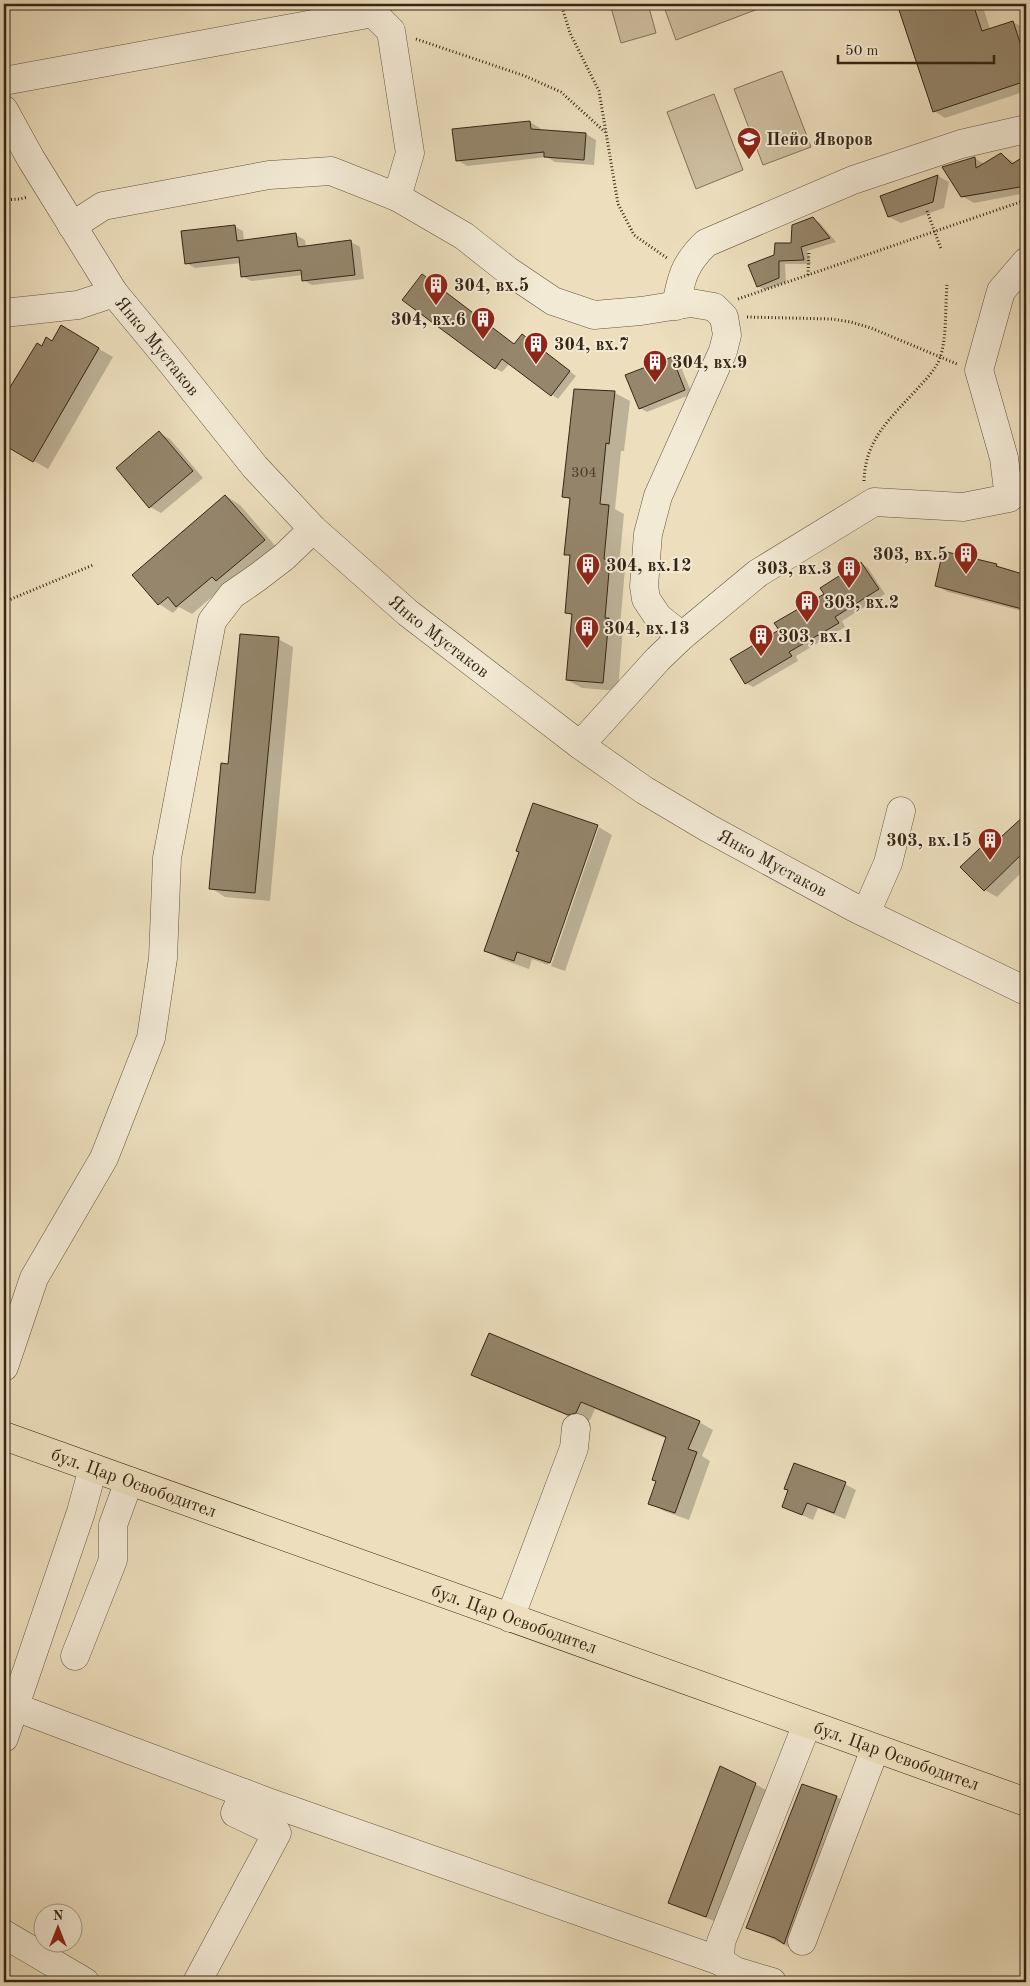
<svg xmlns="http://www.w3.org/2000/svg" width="1030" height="1986" viewBox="0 0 1030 1986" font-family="'Old Standard TT',serif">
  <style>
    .green { fill: #cebfa1; stroke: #82725a }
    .shadow { fill: #0003 }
    .building { fill: #95866c; stroke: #352514 }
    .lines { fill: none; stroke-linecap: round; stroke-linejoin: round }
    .minor-casing { stroke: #63543e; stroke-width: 29 }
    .major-casing { stroke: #352514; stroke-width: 29 }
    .path { stroke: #352514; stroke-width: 3; stroke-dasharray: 1 2.5; stroke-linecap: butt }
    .minor { stroke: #f3ead5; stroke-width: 28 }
    .major { stroke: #eddfbe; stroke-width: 28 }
    .labels { text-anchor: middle; stroke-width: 4; stroke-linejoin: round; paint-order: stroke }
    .number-label { font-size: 15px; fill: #4d3d2a }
    .poi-label { font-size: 18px; font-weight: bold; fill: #352514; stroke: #f3ead5; text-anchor: start }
    .street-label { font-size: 18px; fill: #352514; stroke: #f3ead5 }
  </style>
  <rect width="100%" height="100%" fill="#eddfbe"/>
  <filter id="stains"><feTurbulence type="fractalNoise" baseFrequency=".004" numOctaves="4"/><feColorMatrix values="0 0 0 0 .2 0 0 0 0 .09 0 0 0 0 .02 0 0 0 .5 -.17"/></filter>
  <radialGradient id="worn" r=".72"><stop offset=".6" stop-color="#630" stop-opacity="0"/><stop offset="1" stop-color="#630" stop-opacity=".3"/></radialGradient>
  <g class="green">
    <path d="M 610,4 L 648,4 L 656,33 L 621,43 Z"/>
    <path d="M 663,4 L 756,4 L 758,9 L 676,40 Z"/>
    <path d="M 782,71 L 811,147 L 763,165 L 734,89 Z"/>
    <path d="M 714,94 L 743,170 L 696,189 L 667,112 Z"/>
  </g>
  <g class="shadow">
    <path d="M 898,4 L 982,4 L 990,29 L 1013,22 L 1024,28 L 1026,35 L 1026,91 L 945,118 L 934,111 Z"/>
    <path d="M 530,122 L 540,128 L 540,131 L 586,134 L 596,140 L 594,165 L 555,162 L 547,157 L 467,166 L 457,160 L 454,130 Z"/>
    <path d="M 1001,154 L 1015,163 L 1023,158 L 1026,160 L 1026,193 L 974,203 L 962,196 L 974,158 L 985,164 Z"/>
    <path d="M 938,176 L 949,182 L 944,208 L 901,223 L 889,217 L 882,196 Z"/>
    <path d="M 813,219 L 820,223 L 836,242 L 807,251 L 811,264 L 785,264 L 786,282 L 765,290 L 758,286 L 776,256 L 792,244 Z"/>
    <path d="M 234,226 L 243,231 L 244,241 L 296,235 L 305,240 L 306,247 L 351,242 L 360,247 L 364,279 L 312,285 L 303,280 L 303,275 L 251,281 L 242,276 L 241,263 L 195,268 L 186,263 Z"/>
    <path d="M 430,280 L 515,345 L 529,340 L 576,376 L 558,399 L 510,363 L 502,372 L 495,368 Z"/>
    <path d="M 61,327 L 113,357 L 48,469 L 4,444 L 4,400 L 37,344 L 42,347 L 53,342 Z"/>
    <path d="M 672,358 L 679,362 L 692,394 L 647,412 L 640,408 Z"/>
    <path d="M 575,391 L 615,393 L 630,401 L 624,451 L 621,451 L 615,509 L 624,514 L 619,566 L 625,569 L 620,626 L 623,628 L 618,691 L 582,688 L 567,680 L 573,616 L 567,612 L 571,557 L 566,554 L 571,500 L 564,496 Z"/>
    <path d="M 159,433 L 170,439 L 203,478 L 161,513 L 150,507 Z"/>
    <path d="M 226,496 L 240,505 L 278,549 L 226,585 L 192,614 L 179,607 L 173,613 L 159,604 Z"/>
    <path d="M 861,563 L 868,568 L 885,594 L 842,621 L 845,627 L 796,656 L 798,661 L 753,687 L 746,683 L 780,631 Z"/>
    <path d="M 996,565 L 1006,571 L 1026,576 L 1026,628 L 1022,611 L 948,592 L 936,585 Z"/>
    <path d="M 278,639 L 293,647 L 270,901 L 225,897 L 211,888 L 229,766 Z"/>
    <path d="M 1026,816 L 1026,868 L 997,897 L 985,890 L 962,867 L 997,833 L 1003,837 Z"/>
    <path d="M 597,826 L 612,835 L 565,971 L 551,966 L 599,827 L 596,827 L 548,965 L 532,959 L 529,969 L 501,959 L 486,951 L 520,852 Z"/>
    <path d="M 473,1374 L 699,1422 L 713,1430 L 702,1456 L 710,1461 L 689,1520 L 664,1511 L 650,1503 L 657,1481 L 667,1439 L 595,1409 L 590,1420 L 583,1422 L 487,1382 Z"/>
    <path d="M 845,1484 L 856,1490 L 845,1519 L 818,1508 L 813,1520 L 783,1507 Z"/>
    <path d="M 755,1784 L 766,1790 L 717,1922 L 680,1908 L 669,1902 Z"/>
    <path d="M 837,1797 L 851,1805 L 799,1952 L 748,1927 Z"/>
  </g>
  <g class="building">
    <path d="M 897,4 L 973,4 L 982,31 L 1013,21 L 1026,61 L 1026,81 L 933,112 Z"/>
    <path d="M 530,121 L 531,129 L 586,133 L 584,160 L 544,157 L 544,152 L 456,161 L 452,129 Z"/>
    <path d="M 1001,153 L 1012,164 L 1026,155 L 1026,186 L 961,197 L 942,167 L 975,157 L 976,168 Z"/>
    <path d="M 938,175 L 933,202 L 888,217 L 880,196 Z"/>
    <path d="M 813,217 L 830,238 L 801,247 L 804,260 L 779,261 L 779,278 L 757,287 L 748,265 L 774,255 L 775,243 L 791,243 L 792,225 Z"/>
    <path d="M 235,225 L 237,241 L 296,233 L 298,247 L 351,240 L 355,275 L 302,281 L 301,270 L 241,277 L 239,257 L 185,264 L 181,231 Z"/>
    <path d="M 422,274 L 514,344 L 522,334 L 570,371 L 551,396 L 502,359 L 495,369 L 402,300 Z"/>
    <path d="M 61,325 L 99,348 L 33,462 L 4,445 L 4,397 L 37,343 L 42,346 L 46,337 L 52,341 Z"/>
    <path d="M 672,357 L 685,390 L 639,409 L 625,375 Z"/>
    <path d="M 574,389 L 615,391 L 609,444 L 606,443 L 600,504 L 609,505 L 604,559 L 610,560 L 605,618 L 609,618 L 603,683 L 566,680 L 572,614 L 565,613 L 570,555 L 564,555 L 570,498 L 562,497 Z"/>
    <path d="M 159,431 L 193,471 L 149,508 L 116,468 Z"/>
    <path d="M 225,495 L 265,540 L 216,581 L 212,577 L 176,607 L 168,597 L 158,605 L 132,575 Z"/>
    <path d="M 943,551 L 997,564 L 996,566 L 1026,575 L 1026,610 L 935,586 Z"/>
    <path d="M 861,562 L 879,589 L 835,617 L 839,623 L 789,652 L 792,656 L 745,684 L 730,659 L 779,630 L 774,623 L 824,594 L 820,588 Z"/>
    <path d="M 240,634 L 279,637 L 255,893 L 209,889 L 221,763 L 228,764 Z"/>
    <path d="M 533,803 L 598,825 L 550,963 L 517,952 L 514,961 L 484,951 L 519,852 L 516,851 Z"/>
    <path d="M 1026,814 L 1026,850 L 984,891 L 960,867 L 997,832 L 1001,837 Z"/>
    <path d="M 489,1333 L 700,1421 L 688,1449 L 697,1452 L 675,1513 L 648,1504 L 656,1481 L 652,1480 L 666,1437 L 581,1402 L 576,1413 L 568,1415 L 471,1375 Z"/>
    <path d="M 794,1463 L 846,1482 L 834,1513 L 807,1503 L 802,1515 L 782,1507 L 788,1490 L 784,1489 Z"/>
    <path d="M 720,1766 L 756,1783 L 706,1917 L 668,1903 Z"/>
    <path d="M 802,1784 L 837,1796 L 784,1944 L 775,1938 L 746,1928 Z"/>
  </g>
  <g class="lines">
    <defs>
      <g id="minor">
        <path d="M 4,81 L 373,13"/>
        <path id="s1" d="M 4,110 L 31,159 L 114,293 L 167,357 L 255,467 L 313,529 L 408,613 L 580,745 L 644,790 L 708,828 L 855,908 L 1026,991"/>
        <path d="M 397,197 L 464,236 L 507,270 L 553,301 L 594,315 L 641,311 L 691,303 L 714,307 L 724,317 L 727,335 L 723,351 L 658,496 L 648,534 L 644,586 L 646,599 L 658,617 L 682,636"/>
        <path d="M 72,226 L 103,206 L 269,175 L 331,171 L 397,197 L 410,153 L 391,31 L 373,13 L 375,4"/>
        <path d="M 676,306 C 681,277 685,263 706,243 L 853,180 L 961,144 L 1026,129"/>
        <path d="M 4,313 L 78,305 L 114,293"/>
        <path d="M 580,745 L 658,659 L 682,636 L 758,573 L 874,502 L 963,507 L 1009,498 L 1004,458 L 979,370 L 1001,291 L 1026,262"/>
        <path d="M 866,913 L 888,863 L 901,811"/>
        <path d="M 4,1367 L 34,1278 L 104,1158 L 151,1038 L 163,958 L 167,858 L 212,621 L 232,595 L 258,577 L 284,557 L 313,529"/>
        <path d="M 510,1618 L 574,1448 L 576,1428"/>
        <path d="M 75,1656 L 113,1560 L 113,1525 L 129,1481"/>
        <path d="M 15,1707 L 268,1802 L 720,1961"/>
        <path d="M 4,1738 L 81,1512 L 93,1468"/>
        <path d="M 4,1934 L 85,1982"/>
        <path d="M 802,1941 L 875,1749"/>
        <path d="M 197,1982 L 277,1833 L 235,1813 L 244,1793"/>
        <path d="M 772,1982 L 735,1971 L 720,1961 L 721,1942 L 807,1724"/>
      </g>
      <g id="major">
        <path id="s2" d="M 4,1436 L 1026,1802"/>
      </g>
    </defs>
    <use href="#minor" class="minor-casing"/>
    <use href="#major" class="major-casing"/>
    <g class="path">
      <path d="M 561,4 L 570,33 L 599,91 L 618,204 L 634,235 L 667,258"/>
      <path d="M 416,39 L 525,76 L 561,92 L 605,132"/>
      <path d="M 4,200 L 20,199 L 28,197"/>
      <path d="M 927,211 L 941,249"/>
      <path d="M 808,275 L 809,251"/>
      <path d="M 738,299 L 1026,200"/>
      <path d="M 747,317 L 832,319 L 851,322 L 871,328 L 957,364"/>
      <path d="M 864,481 C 865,439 891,418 918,388 C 926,379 936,369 940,358 C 947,338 945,307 947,285"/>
      <path d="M 4,602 L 93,565"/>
    </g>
    <use href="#minor" class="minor"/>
    <use href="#major" class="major"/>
  </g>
  <defs>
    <symbol id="school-pin" viewBox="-11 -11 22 30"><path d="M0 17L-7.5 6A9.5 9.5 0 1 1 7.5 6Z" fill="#8f2418" stroke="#f3ead5"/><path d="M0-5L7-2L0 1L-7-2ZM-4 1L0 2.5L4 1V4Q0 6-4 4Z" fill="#fff"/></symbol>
    <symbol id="building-pin" viewBox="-11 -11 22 30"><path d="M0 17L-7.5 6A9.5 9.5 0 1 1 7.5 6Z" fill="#8f2418" stroke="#f3ead5"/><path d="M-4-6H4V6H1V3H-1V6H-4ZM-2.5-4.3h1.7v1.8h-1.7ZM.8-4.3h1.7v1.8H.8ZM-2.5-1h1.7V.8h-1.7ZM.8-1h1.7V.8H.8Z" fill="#fff"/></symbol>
  </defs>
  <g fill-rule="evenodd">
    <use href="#school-pin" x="735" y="125" width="28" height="38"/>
    <use href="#building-pin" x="422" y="271" width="28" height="38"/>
    <use href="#building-pin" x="469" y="305" width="28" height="38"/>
    <use href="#building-pin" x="522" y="330" width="28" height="38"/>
    <use href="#building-pin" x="641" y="348" width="28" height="38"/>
    <use href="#building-pin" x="952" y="540" width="28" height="38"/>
    <use href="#building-pin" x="574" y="551" width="28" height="38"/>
    <use href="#building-pin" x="835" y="554" width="28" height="38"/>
    <use href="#building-pin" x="793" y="588" width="28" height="38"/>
    <use href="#building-pin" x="573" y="614" width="28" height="38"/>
    <use href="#building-pin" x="747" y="622" width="28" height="38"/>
    <use href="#building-pin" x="976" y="826" width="28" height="38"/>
  </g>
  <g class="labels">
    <g class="number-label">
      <text x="584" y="477">304</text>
    </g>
    <g class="poi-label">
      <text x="766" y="145">Пейо Яворов</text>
      <text x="454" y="291">304, вх.5</text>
      <text x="466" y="325" text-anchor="end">304, вх.6</text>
      <text x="554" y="350">304, вх.7</text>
      <text x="672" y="368">304, вх.9</text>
      <text x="948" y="560" text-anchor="end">303, вх.5</text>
      <text x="606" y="571">304, вх.12</text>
      <text x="832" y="574" text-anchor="end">303, вх.3</text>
      <text x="824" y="608">303, вх.2</text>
      <text x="604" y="634">304, вх.13</text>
      <text x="778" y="642">303, вх.1</text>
      <text x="972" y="846" text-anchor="end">303, вх.15</text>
    </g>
    <g class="street-label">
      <text dy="6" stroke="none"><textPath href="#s1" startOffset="282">Янко Мустаков</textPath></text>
      <text dy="6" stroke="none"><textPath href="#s1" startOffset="688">Янко Мустаков</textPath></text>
      <text dy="6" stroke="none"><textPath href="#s1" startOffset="1092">Янко Мустаков</textPath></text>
      <text dy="6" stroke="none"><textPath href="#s2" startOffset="138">бул. Цар Освободител</textPath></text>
      <text dy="6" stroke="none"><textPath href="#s2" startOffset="542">бул. Цар Освободител</textPath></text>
      <text dy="6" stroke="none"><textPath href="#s2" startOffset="948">бул. Цар Освободител</textPath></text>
    </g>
  </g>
  <rect width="1030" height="1986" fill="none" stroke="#eddfbe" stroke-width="20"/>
  <rect x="5" y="5" width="1020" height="1976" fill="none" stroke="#352514" stroke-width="2.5"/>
  <rect x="10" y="10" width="1010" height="1966" fill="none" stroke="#352514"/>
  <g transform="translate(58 1928)"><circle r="24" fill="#f3ead5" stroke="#a79b88"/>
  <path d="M0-4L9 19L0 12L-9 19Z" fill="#8f2418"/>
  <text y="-8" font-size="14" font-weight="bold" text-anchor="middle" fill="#352514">N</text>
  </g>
  <path d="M838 55v8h156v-8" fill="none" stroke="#352514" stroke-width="2.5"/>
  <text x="845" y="55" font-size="15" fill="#352514" stroke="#f3ead5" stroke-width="4" paint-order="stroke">50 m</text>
  <rect width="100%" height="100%" filter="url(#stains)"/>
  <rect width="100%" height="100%" fill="url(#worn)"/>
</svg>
